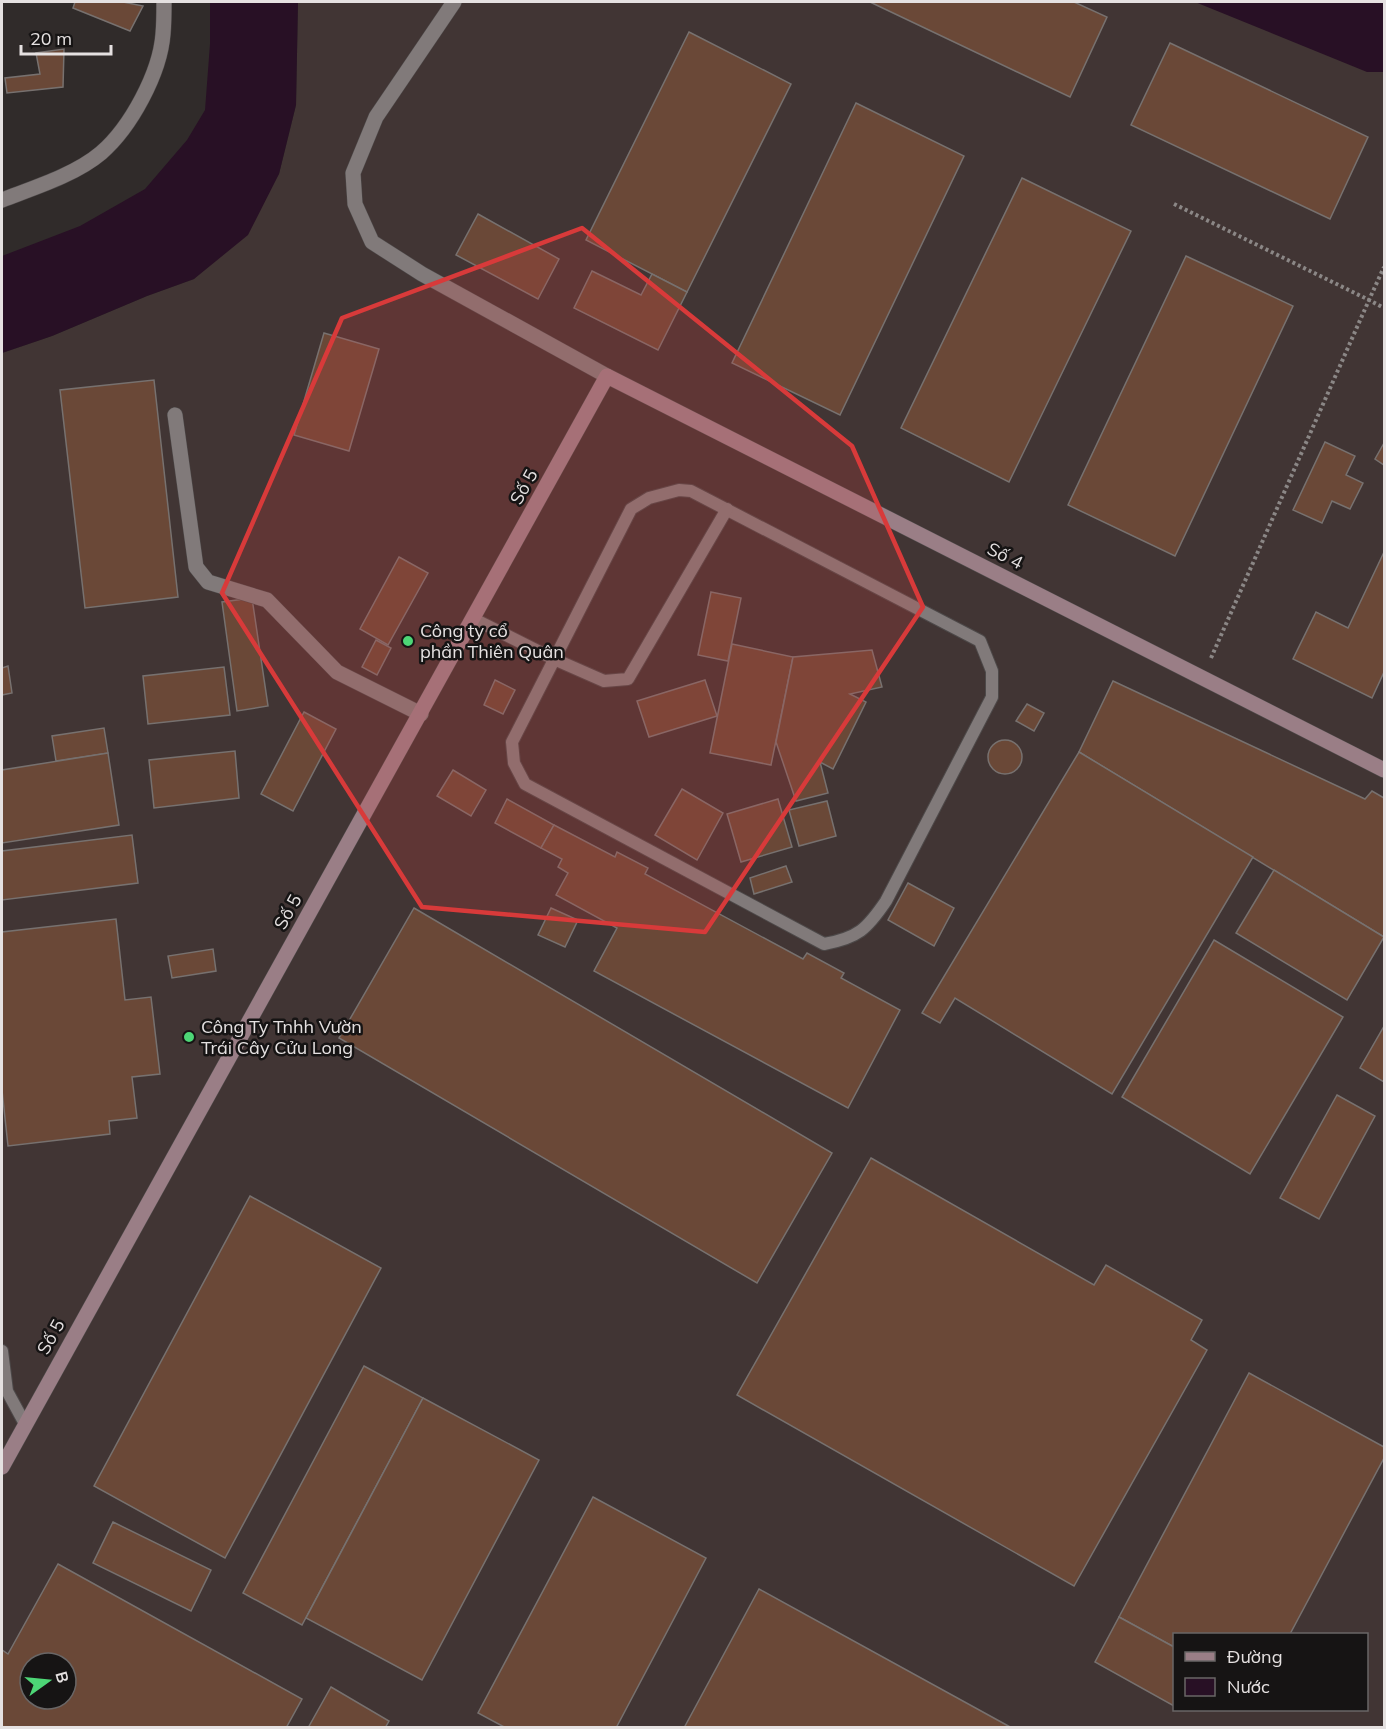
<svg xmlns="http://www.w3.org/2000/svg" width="1386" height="1729" viewBox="0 0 1386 1729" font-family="Mulish,sans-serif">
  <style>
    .built { fill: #413534; fill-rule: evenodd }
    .water { fill: #281025 }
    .building { fill: #6a4837; stroke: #77716f; stroke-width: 1.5; fill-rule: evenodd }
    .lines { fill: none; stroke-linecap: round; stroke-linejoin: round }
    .lane-casing { stroke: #4d4949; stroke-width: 14 }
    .street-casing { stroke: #4d4949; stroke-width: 16 }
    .secondary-casing { stroke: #4d4949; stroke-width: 16 }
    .path { stroke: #8b8786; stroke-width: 4; stroke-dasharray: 3 3; stroke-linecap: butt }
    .lane { stroke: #817a7a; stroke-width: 12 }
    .street { stroke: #817a7a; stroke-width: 15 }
    .secondary { stroke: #9a7e86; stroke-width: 15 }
    .marked { fill: #d83a3a; fill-opacity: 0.2; stroke: #d83a3a; stroke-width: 4.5; stroke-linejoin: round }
    .poi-dot { fill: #4dd676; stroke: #161414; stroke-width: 2 }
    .labels { text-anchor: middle; stroke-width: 5; stroke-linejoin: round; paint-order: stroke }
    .street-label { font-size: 18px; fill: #e5e1e1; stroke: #161414 }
    .poi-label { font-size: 18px; fill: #e5e1e1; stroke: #161414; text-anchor: start }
  </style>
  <rect width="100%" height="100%" fill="#302b2a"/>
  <path class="built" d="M 298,2 L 1384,2 L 1384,1727 L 2,1728 L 2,353 L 52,336 L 147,296 L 194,279 L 279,174 L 296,105 ZM 1174,1634 L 1366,1634 L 1366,1710 L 1174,1710 ZM 30,1663 L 66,1663 L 66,1699 L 30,1699 Z"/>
  <g class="water">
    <path d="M 210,2 L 298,2 L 296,105 L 279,174 L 248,235 L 194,279 L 147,296 L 52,336 L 2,353 L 2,256 L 80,226 L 145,189 L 187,140 L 205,110 L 210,44 Z"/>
    <path d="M 1195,2 L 1384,2 L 1384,72 L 1367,72 Z"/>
  </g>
  <g class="building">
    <path d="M 75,2 L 123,2 L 143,6 L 130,31 L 73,8 Z"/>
    <path d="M 870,2 L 1074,2 L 1107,17 L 1070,97 Z"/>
    <path d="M 689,32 L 791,84 L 687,292 L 586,240 Z"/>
    <path d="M 1170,43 L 1368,137 L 1330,219 L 1131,125 Z"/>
    <path d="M 64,49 L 63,87 L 7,93 L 5,78 L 40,74 L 36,53 Z"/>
    <path d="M 856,103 L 964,156 L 840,415 L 732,363 Z"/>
    <path d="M 1022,178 L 1131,231 L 1009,482 L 901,428 Z"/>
    <path d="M 478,214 L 559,259 L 538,299 L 456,255 Z"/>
    <path d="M 1186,256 L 1293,306 L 1175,556 L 1068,505 Z"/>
    <path d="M 592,271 L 641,295 L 652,274 L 687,292 L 658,350 L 574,308 Z"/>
    <path d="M 324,333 L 379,349 L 349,451 L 294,435 Z"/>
    <path d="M 154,380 L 178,597 L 85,608 L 60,390 Z"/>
    <path d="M 1325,442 L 1355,456 L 1346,475 L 1363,483 L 1350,509 L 1332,501 L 1322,523 L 1293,510 Z"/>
    <path d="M 1384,443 L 1384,465 L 1375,459 Z"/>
    <path d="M 1384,552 L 1384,672 L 1372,698 L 1293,659 L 1316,612 L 1348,628 Z"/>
    <path d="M 399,557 L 428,573 L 388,645 L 360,629 Z"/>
    <path d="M 711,592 L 741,598 L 728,661 L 698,655 Z"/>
    <path d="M 252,598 L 268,706 L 237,711 L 222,602 Z"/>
    <path d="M 376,640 L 391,648 L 377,675 L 362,667 Z"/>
    <path d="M 732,644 L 793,657 L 771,765 L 710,753 Z"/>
    <path d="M 872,650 L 882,687 L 850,694 L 866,702 L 833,769 L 820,762 L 828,793 L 796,801 L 776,742 L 793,657 Z"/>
    <path d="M 8,666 L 12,693 L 2,695 L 2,668 Z"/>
    <path d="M 224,667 L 230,715 L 148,724 L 143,676 Z"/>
    <path d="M 495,680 L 515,690 L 503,714 L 484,705 Z"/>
    <path d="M 705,680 L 717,716 L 649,737 L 637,701 Z"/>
    <path d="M 1113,681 L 1365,799 L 1372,791 L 1384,798 L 1384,937 L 1079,752 Z"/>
    <path d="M 1027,704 L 1044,713 L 1034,731 L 1016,721 Z"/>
    <path d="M 304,712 L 336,729 L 293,811 L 261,794 Z"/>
    <path d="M 104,728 L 108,753 L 56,761 L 52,736 Z"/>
    <circle cx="1005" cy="757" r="17"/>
    <path d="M 235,751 L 239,798 L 154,808 L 149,760 Z"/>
    <path d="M 1079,752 L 1253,857 L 1112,1094 L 955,998 L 940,1023 L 922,1013 Z"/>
    <path d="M 108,753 L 119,825 L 2,843 L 2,770 Z"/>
    <path d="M 453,770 L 486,790 L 471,816 L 437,796 Z"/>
    <path d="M 682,789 L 723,813 L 697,860 L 655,835 Z"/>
    <path d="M 507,799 L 554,825 L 541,848 L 495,823 Z"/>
    <path d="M 778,799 L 792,847 L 741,862 L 727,814 Z"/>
    <path d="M 827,801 L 836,836 L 799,846 L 789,810 Z"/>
    <path d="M 554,825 L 615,857 L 617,852 L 648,868 L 645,874 L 803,959 L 807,953 L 844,973 L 841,978 L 900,1010 L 848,1108 L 594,971 L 617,928 L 556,895 L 568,873 L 558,867 L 562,859 L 541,848 Z"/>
    <path d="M 132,835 L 138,883 L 2,900 L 2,851 Z"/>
    <path d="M 786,866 L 792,882 L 754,894 L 750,878 Z"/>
    <path d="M 1274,870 L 1384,937 L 1347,1000 L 1236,933 Z"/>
    <path d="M 908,883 L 954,908 L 934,946 L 888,920 Z"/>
    <path d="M 414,908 L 832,1153 L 757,1283 L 339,1038 Z"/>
    <path d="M 551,908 L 578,920 L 565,947 L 538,935 Z"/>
    <path d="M 116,919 L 125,1000 L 151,997 L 160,1074 L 132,1077 L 137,1118 L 109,1121 L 110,1134 L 8,1146 L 2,1090 L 2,932 Z"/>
    <path d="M 1214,940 L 1343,1017 L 1250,1174 L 1122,1097 Z"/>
    <path d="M 213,949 L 216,971 L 172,978 L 168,956 Z"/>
    <path d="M 1383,1028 L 1384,1029 L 1384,1082 L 1360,1068 Z"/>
    <path d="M 1337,1095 L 1375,1116 L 1319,1219 L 1280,1198 Z"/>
    <path d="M 871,1158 L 1094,1285 L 1106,1265 L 1202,1320 L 1191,1340 L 1207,1350 L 1074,1586 L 737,1395 Z"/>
    <path d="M 250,1196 L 381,1268 L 225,1558 L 94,1486 Z"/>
    <path d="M 364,1366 L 423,1398 L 302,1625 L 243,1593 Z"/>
    <path d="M 1249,1373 L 1384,1447 L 1384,1458 L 1290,1634 L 1174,1634 L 1174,1647 L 1119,1617 Z"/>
    <path d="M 423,1398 L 539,1460 L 422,1680 L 306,1618 Z"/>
    <path d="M 593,1497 L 706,1558 L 616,1728 L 506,1728 L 478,1713 Z"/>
    <path d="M 113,1522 L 211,1570 L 191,1611 L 93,1563 Z"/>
    <path d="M 58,1564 L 302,1699 L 286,1728 L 2,1728 L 2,1650 L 8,1654 ZM 30,1663 L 66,1663 L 66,1699 L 30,1699 Z"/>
    <path d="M 759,1589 L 1012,1728 L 684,1728 Z"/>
    <path d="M 1119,1617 L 1174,1647 L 1174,1706 L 1095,1662 Z"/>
    <path d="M 331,1687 L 389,1721 L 385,1728 L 308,1728 Z"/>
  </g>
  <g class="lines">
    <defs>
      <g id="lane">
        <path d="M 679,490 L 691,491 L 980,641 L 992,671 L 992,697 L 886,901 C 867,929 858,938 824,944 L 525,784 L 514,763 L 512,742 L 631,509 L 649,498 Z"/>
        <path d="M 474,619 L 554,659 L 604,681 L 628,679 L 727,509"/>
        <path d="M 2,1351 L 7,1391 L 25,1424"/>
      </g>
      <g id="street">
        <path d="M 454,2 L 376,117 L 353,173 L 355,204 L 372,242 L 422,274 L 607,376"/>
        <path d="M 2,200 C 33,188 75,175 101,153 C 131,127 160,73 163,34 C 164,23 164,12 164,2"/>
        <path d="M 175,415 L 196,567 L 208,582 L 267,600 L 337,672 L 421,714"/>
      </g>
      <path id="secondary" d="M 2,1467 L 607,376 L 1384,770"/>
    </defs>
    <use href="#lane" class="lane-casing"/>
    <use href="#street" class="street-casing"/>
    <use href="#secondary" class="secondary-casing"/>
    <g class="path">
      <path d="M 1174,204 L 1369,300 L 1384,267"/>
      <path d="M 1211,658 L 1369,300 L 1384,308"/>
    </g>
    <use href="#lane" class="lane"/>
    <use href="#street" class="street"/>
    <use href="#secondary" class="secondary"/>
  </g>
  <path class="marked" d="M 582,228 L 852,446 L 923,607 L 705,932 L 422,907 L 222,593 L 342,318 Z"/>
  <g class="poi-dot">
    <circle cx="408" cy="641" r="6"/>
    <circle cx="189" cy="1037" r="6"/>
  </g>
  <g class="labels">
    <g class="street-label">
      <text transform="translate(524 487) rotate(-61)" y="6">Số 5</text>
      <text transform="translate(1005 556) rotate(27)" y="6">Số 4</text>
      <text transform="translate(288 912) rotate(-61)" y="6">Số 5</text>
      <text transform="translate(51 1337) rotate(-61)" y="6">Số 5</text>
    </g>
    <g class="poi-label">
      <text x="420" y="637">Công ty cổ<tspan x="420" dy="21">phần Thiên Quân</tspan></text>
      <text x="201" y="1033">Công Ty Tnhh Vườn<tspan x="201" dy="21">Trái Cây Cửu Long</tspan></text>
    </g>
  </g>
  <rect width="1386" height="1729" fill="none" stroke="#e5e1e1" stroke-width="6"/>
  <rect x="1173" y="1633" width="195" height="78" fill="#161414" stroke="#696666" stroke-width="1.5"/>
  <rect x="1185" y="1652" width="30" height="9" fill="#9a7e86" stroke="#696666" stroke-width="1.5"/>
  <text x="1227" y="1663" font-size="18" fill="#e5e1e1">Đường</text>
  <rect x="1185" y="1678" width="30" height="18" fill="#281025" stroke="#696666" stroke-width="1.5"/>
  <text x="1227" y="1693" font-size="18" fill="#e5e1e1">Nước</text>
  <g transform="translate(48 1681) rotate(75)"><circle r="28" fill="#161414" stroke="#696666" stroke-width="1.5"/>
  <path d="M0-4.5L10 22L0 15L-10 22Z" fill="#4dd676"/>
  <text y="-9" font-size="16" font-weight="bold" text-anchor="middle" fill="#e5e1e1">B</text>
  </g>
  <path d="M21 45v9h90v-9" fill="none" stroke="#e5e1e1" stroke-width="3"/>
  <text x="30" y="45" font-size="18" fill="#e5e1e1" stroke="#161414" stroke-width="4.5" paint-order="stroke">20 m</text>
</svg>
